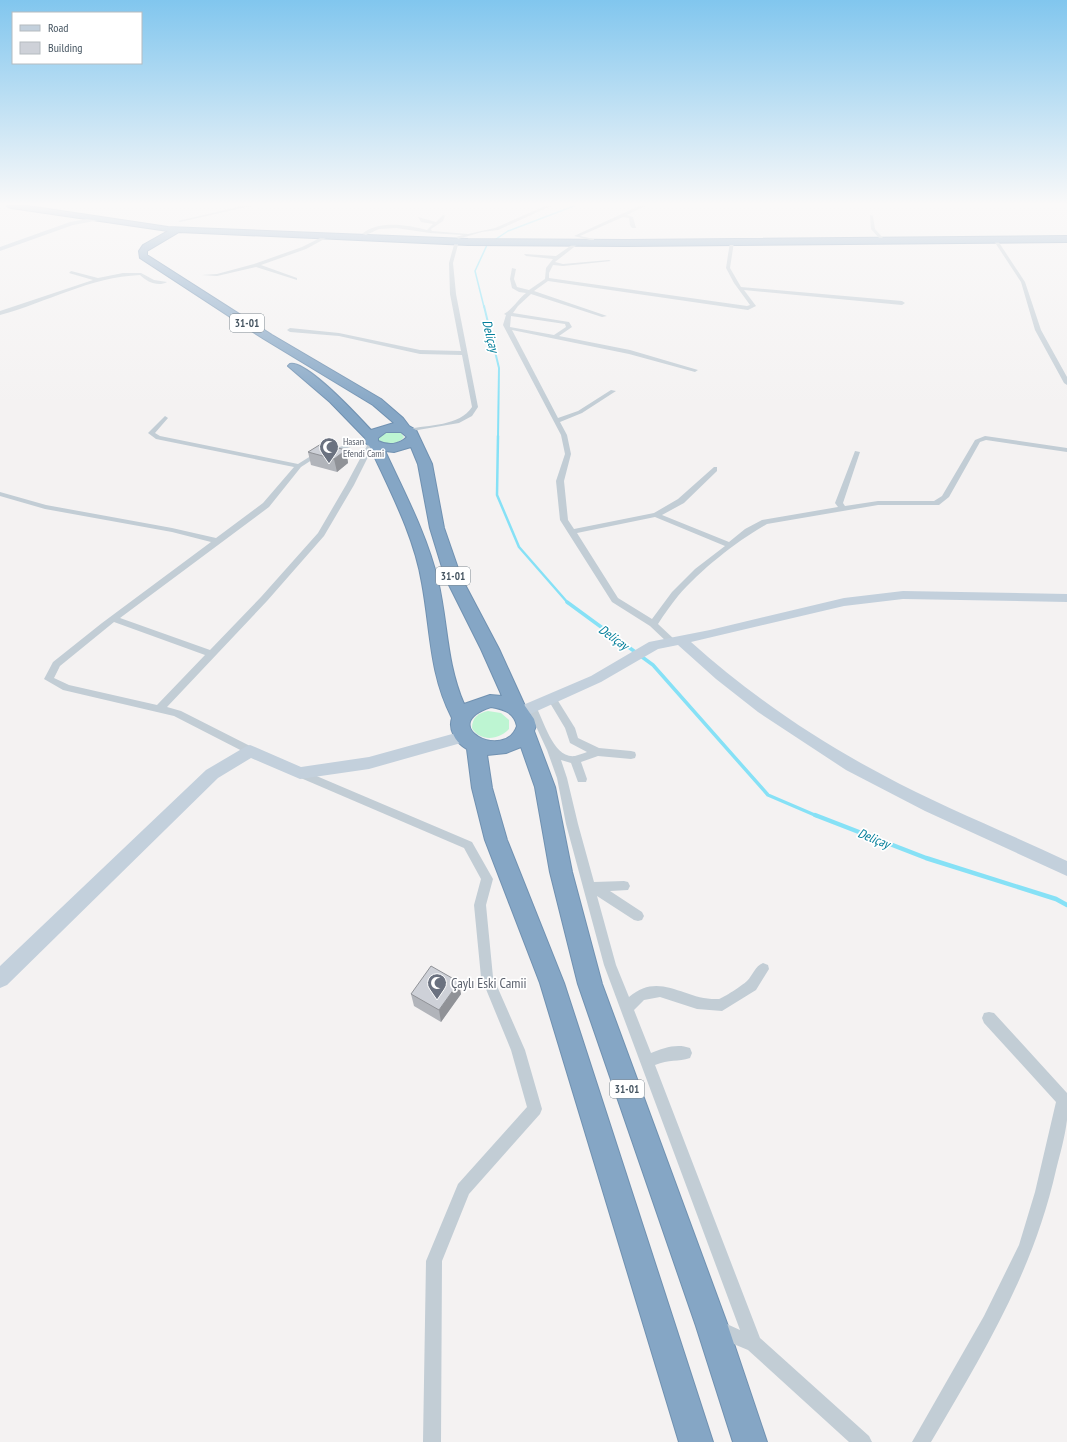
<svg xmlns="http://www.w3.org/2000/svg" width="1067" height="1442" viewBox="0 0 1067 1442" font-family="'PT Sans Narrow',sans-serif">
  <style>
    .green { fill: #bdf5d2 }
    .lines { fill: none; stroke-linecap: round; stroke-linejoin: round }
    .stream-far4 { stroke: #86e1f6; stroke-width: 1.5 }
    .stream-far3 { stroke: #86e1f6; stroke-width: 2 }
    .stream-far2 { stroke: #86e1f6; stroke-width: 2.5 }
    .stream-far1 { stroke: #86e1f6; stroke-width: 3.5 }
    .stream { stroke: #86e1f6; stroke-width: 4.5 }
    .highway-casing { stroke: #7091b1; stroke-width: 2 }
    .street { fill: #c2cdd5; fill-rule: evenodd }
    .secondary { fill: #c3d0dc; fill-rule: evenodd }
    .highway { fill: #85a6c5; fill-rule: evenodd }
    .wall { fill: #b1b4ba }
    .shaded-wall { fill: #909297 }
    .building { fill: #ced1d8; stroke: #909297 }
    .labels { text-anchor: middle; stroke-width: 3.5; stroke-linejoin: round; paint-order: stroke }
    .far-worship-label { font-size: 10px; fill: #5b616d; stroke: #fff; text-anchor: start }
    .shield { fill: #fff; stroke: #7e8991; stroke-width: 1 }
    .shield-label { font-size: 11px; font-weight: bold; fill: #475662 }
    .water-label { font-size: 13px; font-style: italic; fill: #037e9a; stroke: #fff }
    .near-worship-label { font-size: 14px; fill: #5b616d; stroke: #fff; text-anchor: start }
  </style>
  <rect width="100%" height="100%" fill="#f4f2f2"/>
  <g class="green">
    <path d="M 383,432 L 400,432 L 404,437 C 398,445 386,445 378,440 L 378,436 Z"/>
    <path d="M 488,711 L 501,713 L 509,720 L 509,729 C 499,740 480,742 472,728 C 472,717 479,713 488,711 Z"/>
  </g>
  <g class="lines">
    <path class="stream-far4" d="M 484,307 L 475,271 L 487,245 L 508,231 L 574,206"/>
    <path class="stream-far3" d="M 484,306 L 499,368 L 498,437"/>
    <path class="stream-far2" d="M 498,436 L 497,495 L 519,547 L 568,603"/>
    <path class="stream-far1" d="M 567,602 L 653,665 L 768,795 L 817,816"/>
    <path class="stream" d="M 815,815 L 926,858 L 1056,899 L 1067,905"/>
    <defs>
      <path id="highway" d="M 7,206 L 28,206 L 168,227 L 468,239 L 626,240 L 1067,236 L 1067,242 L 626,246 L 468,245 L 179,232 L 147,251 L 147,255 L 272,335 L 381,399 L 403,418 L 409,426 L 416,430 L 432,464 L 444,528 L 461,577 L 499,649 L 525,706 L 534,719 L 536,726 L 534,731 L 555,787 L 572,872 L 602,984 L 728,1326 L 767,1442 L 733,1442 L 696,1326 L 578,984 L 550,872 L 535,787 L 521,747 L 506,753 L 487,755 L 492,788 L 507,840 L 564,983 L 713,1442 L 679,1442 L 540,983 L 485,840 L 472,788 L 467,749 C 456,743 448,730 452,718 C 429,673 431,631 422,583 C 414,535 390,491 370,447 L 366,443 L 365,438 L 330,402 L 288,366 L 290,364 C 306,360 359,417 371,430 L 394,423 L 373,405 L 264,339 L 140,258 L 139,251 L 143,245 L 168,231 L 11,208 ZM 386,432 L 401,432 L 407,437 C 399,445 388,446 378,441 L 378,438 ZM 411,447 L 418,464 L 430,528 L 445,577 L 481,649 L 502,696 L 490,695 L 464,704 C 446,662 448,624 438,581 C 427,535 405,494 385,451 L 394,452 ZM 491,707 C 503,709 514,712 517,726 C 505,762 435,725 491,707 Z"/>
    </defs>
    <use href="#highway" class="highway-casing"/>
    <g class="street">
      <path d="M 242,206 L 251,206 L 180,222 L 178,221 Z"/>
      <path d="M 545,206 L 551,206 L 498,230 L 482,232 L 458,239 L 456,237 L 463,235 L 430,233 L 396,228 L 379,229 L 366,235 L 362,234 C 379,220 407,225 427,230 L 433,224 L 421,222 L 418,217 L 436,222 L 443,215 L 445,216 L 443,221 L 431,229 L 432,231 L 468,234 L 495,228 Z"/>
      <path d="M 639,206 L 645,206 L 627,215 L 633,217 L 636,228 L 632,228 L 630,225 L 629,218 L 623,217 L 580,236 L 594,239 L 594,241 L 574,236 Z"/>
      <path d="M 870,215 L 873,216 L 875,229 L 883,238 L 879,238 L 871,229 Z"/>
      <path d="M 324,236 L 328,237 L 306,249 L 261,265 L 297,278 L 297,280 L 256,267 L 217,276 L 202,275 L 217,274 L 254,264 L 302,247 Z"/>
      <path d="M 992,238 L 996,238 L 1025,282 L 1041,330 L 1067,377 L 1067,385 L 1064,383 L 1035,330 L 1021,282 Z"/>
      <path d="M 457,240 L 459,241 L 453,263 L 456,294 L 478,407 L 472,416 L 459,423 L 406,432 L 405,431 L 408,429 C 428,425 460,426 472,407 L 462,355 L 420,354 L 339,336 L 290,332 L 287,330 L 290,328 L 339,333 L 420,350 L 461,351 L 450,294 L 449,263 L 455,241 Z"/>
      <path d="M 732,241 L 734,242 L 730,268 L 741,287 L 902,301 L 905,303 L 902,305 L 744,290 L 756,306 L 748,310 L 548,281 L 534,291 L 607,316 L 602,317 L 531,294 L 518,306 L 513,313 L 569,322 L 572,327 L 559,336 L 630,350 L 698,370 L 695,372 L 629,354 L 512,330 L 558,418 L 578,411 L 611,390 L 616,391 L 582,413 L 560,422 L 567,435 L 571,454 L 564,481 L 568,520 L 574,529 L 654,513 L 678,499 L 714,467 L 717,467 L 717,471 L 684,503 L 662,515 L 729,542 L 745,529 L 762,520 L 838,507 L 835,503 L 855,451 L 860,452 L 843,503 L 845,506 L 878,501 L 934,501 L 942,496 L 975,440 L 985,436 L 1067,448 L 1067,452 L 986,440 L 980,442 L 949,497 L 939,505 L 878,505 L 767,524 C 738,540 700,570 678,596 C 671,605 664,614 658,624 L 675,640 L 677,642 L 675,644 L 669,644 L 650,626 L 612,602 L 560,520 L 556,481 L 565,454 L 561,435 L 503,325 L 506,315 L 504,314 C 512,310 518,299 526,293 L 519,292 L 512,288 L 510,279 L 512,268 L 516,269 L 514,279 L 517,287 L 529,290 L 545,279 L 546,268 L 553,259 L 526,256 L 524,254 L 556,256 L 576,242 L 578,244 L 555,262 L 563,264 L 609,260 L 611,261 L 563,266 L 553,265 L 549,273 L 549,278 L 747,306 L 750,305 L 734,283 L 726,268 L 730,242 ZM 511,316 L 565,324 L 566,327 L 554,335 L 510,327 ZM 655,517 L 725,546 L 695,569 L 672,592 L 652,619 L 618,598 L 577,533 Z"/>
      <path d="M 71,271 L 98,278 L 123,273 L 141,273 L 154,280 L 167,282 C 158,287 147,282 140,275 C 90,277 48,302 0,315 L 0,311 L 93,280 L 69,273 Z"/>
      <path d="M 165,416 L 168,418 L 155,433 L 160,436 L 298,464 L 314,454 L 368,439 L 372,439 L 375,443 L 354,485 L 324,536 L 267,601 L 167,707 L 181,711 L 254,748 L 255,751 L 254,754 L 250,755 L 174,716 L 63,690 L 44,679 L 53,662 L 102,623 L 211,542 L 172,532 L 45,509 L 0,496 L 0,492 L 46,505 L 172,528 L 216,538 L 263,503 L 294,467 L 156,439 L 148,433 ZM 369,442 L 346,485 L 318,533 L 261,597 L 210,650 L 120,618 L 269,507 L 301,467 L 318,456 ZM 114,622 L 205,655 L 157,705 L 69,685 L 54,678 L 60,666 Z"/>
      <path d="M 552,695 L 555,696 L 575,728 L 578,738 L 599,748 L 631,751 L 635,752 L 636,755 L 635,758 L 631,759 L 598,756 L 581,762 L 587,779 L 586,782 L 578,782 L 571,763 L 561,760 L 567,778 L 578,824 L 594,882 L 624,881 L 628,882 L 630,886 L 628,890 L 610,891 L 642,912 L 644,916 L 642,920 L 638,921 L 634,920 L 597,896 L 616,965 L 629,997 C 660,970 685,1001 719,999 C 723,998 743,985 747,981 C 753,975 755,966 763,963 L 768,965 L 769,969 L 756,990 L 722,1011 L 697,1009 L 660,997 L 644,1000 L 634,1010 L 651,1053 C 663,1048 677,1043 690,1048 L 692,1053 L 690,1058 C 678,1062 669,1059 655,1065 L 760,1338 L 869,1436 L 872,1442 L 849,1442 L 748,1350 L 712,1335 L 709,1329 L 712,1323 L 718,1320 L 740,1330 L 604,965 L 566,824 L 557,778 L 547,750 L 527,707 L 529,705 L 535,705 C 544,720 553,759 575,756 C 579,755 584,753 587,752 L 570,743 L 565,728 L 547,698 Z"/>
      <path d="M 300,769 L 472,842 L 493,879 L 486,905 L 493,977 L 525,1050 L 542,1109 L 540,1114 L 469,1194 L 442,1261 L 441,1442 L 423,1442 L 426,1261 L 458,1184 L 527,1107 L 511,1050 L 481,977 L 474,905 L 481,879 L 464,848 L 296,776 L 295,773 L 296,770 Z"/>
      <path d="M 989,1012 L 994,1013 L 1067,1093 C 1067,1102 1067,1111 1067,1120 C 1065,1137 1060,1154 1056,1170 C 1033,1273 983,1353 931,1442 L 912,1442 L 984,1316 L 1019,1245 L 1035,1192 L 1056,1102 L 984,1023 L 982,1018 L 984,1013 Z"/>
    </g>
    <g class="secondary">
      <path d="M 98,217 L 101,219 L 100,220 L 73,225 L 0,251 L 0,247 L 70,222 Z"/>
      <path d="M 903,591 L 1067,594 L 1067,602 L 903,599 L 844,606 L 691,642 C 749,694 814,739 883,775 C 942,807 1006,832 1067,861 L 1067,876 L 925,811 L 846,770 L 758,712 L 716,679 L 678,645 L 658,649 L 601,682 L 526,716 L 521,717 L 516,716 L 514,712 L 516,708 L 591,676 L 649,642 L 710,630 L 844,598 Z"/>
      <path d="M 463,731 L 468,733 L 471,737 L 468,741 L 369,769 L 300,779 L 251,758 L 218,778 L 7,985 L 0,988 L 0,966 L 206,770 L 245,747 L 250,745 L 255,747 L 301,767 L 369,757 Z"/>
    </g>
    <use href="#highway" class="highway"/>
  </g>
  <g class="wall">
    <path d="M 346,450 L 348,463 L 337,472 L 311,465 L 308,452 Z"/>
    <path d="M 411,994 L 461,994 L 441,1022 L 414,1006 Z"/>
  </g>
  <g class="shaded-wall">
    <path d="M 346,450 L 348,463 L 337,472 L 334,459 Z"/>
    <path d="M 459,982 L 461,994 L 441,1022 L 439,1010 Z"/>
  </g>
  <g class="building">
    <path d="M 321,444 L 346,450 L 334,459 L 308,452 Z"/>
    <path d="M 431,966 L 459,982 L 439,1010 L 411,994 Z"/>
  </g>
  <linearGradient id="sky" x2="0" y2="1"><stop stop-color="#81c6ee"/><stop offset="0.5" stop-color="#faf9f9"/><stop offset="1" stop-color="#faf9f9" stop-opacity="0"/></linearGradient>
  <rect width="1067" height="408" fill="url(#sky)"/>
  <defs>
    <symbol id="mosque-pin" viewBox="-11 -11 22 30"><path d="M0 17L-7.5 6A9.5 9.5 0 1 1 7.5 6Z" fill="#6b7280" stroke="#fff"/><path d="M3.5-4.9A6 6 0 1 0 3.5 4.9A5 5 0 1 1 3.5-4.9Z" fill="#fff"/></symbol>
  </defs>
  <g fill-rule="evenodd">
    <use href="#mosque-pin" x="318" y="436" width="22" height="30"/>
    <use href="#mosque-pin" x="426" y="972" width="22" height="30"/>
  </g>
  <g class="labels">
    <g class="far-worship-label">
      <text x="343" y="445">Hasan<tspan x="343" dy="12">Efendi Cami</tspan></text>
    </g>
    <g class="shield">
      <rect x="230" y="314" width="34" height="18" rx="3"/>
      <rect x="436" y="567" width="34" height="18" rx="3"/>
      <rect x="610" y="1080" width="34" height="18" rx="3"/>
    </g>
    <g class="shield-label">
      <text x="247" y="327">31-01</text>
      <text x="453" y="580">31-01</text>
      <text x="627" y="1093">31-01</text>
    </g>
    <g class="water-label">
      <text transform="translate(491 336) rotate(76)" y="5">Deliçay</text>
      <text transform="translate(614 637) rotate(36)" y="5">Deliçay</text>
      <text transform="translate(874 838) rotate(22)" y="5">Deliçay</text>
    </g>
    <g class="near-worship-label">
      <text x="451" y="988">Çaylı Eski Camii</text>
    </g>
  </g>
  <rect x="12" y="12" width="130" height="52" fill="#ffffff" stroke="#b5bbc0"/>
  <rect x="20" y="25" width="20" height="6" fill="#c3d0dc" stroke="#b5bbc0"/>
  <text x="48" y="32" font-size="12" fill="#475662">Road</text>
  <rect x="20" y="42" width="20" height="12" fill="#ced1d8" stroke="#b5bbc0"/>
  <text x="48" y="52" font-size="12" fill="#475662">Building</text>
</svg>
